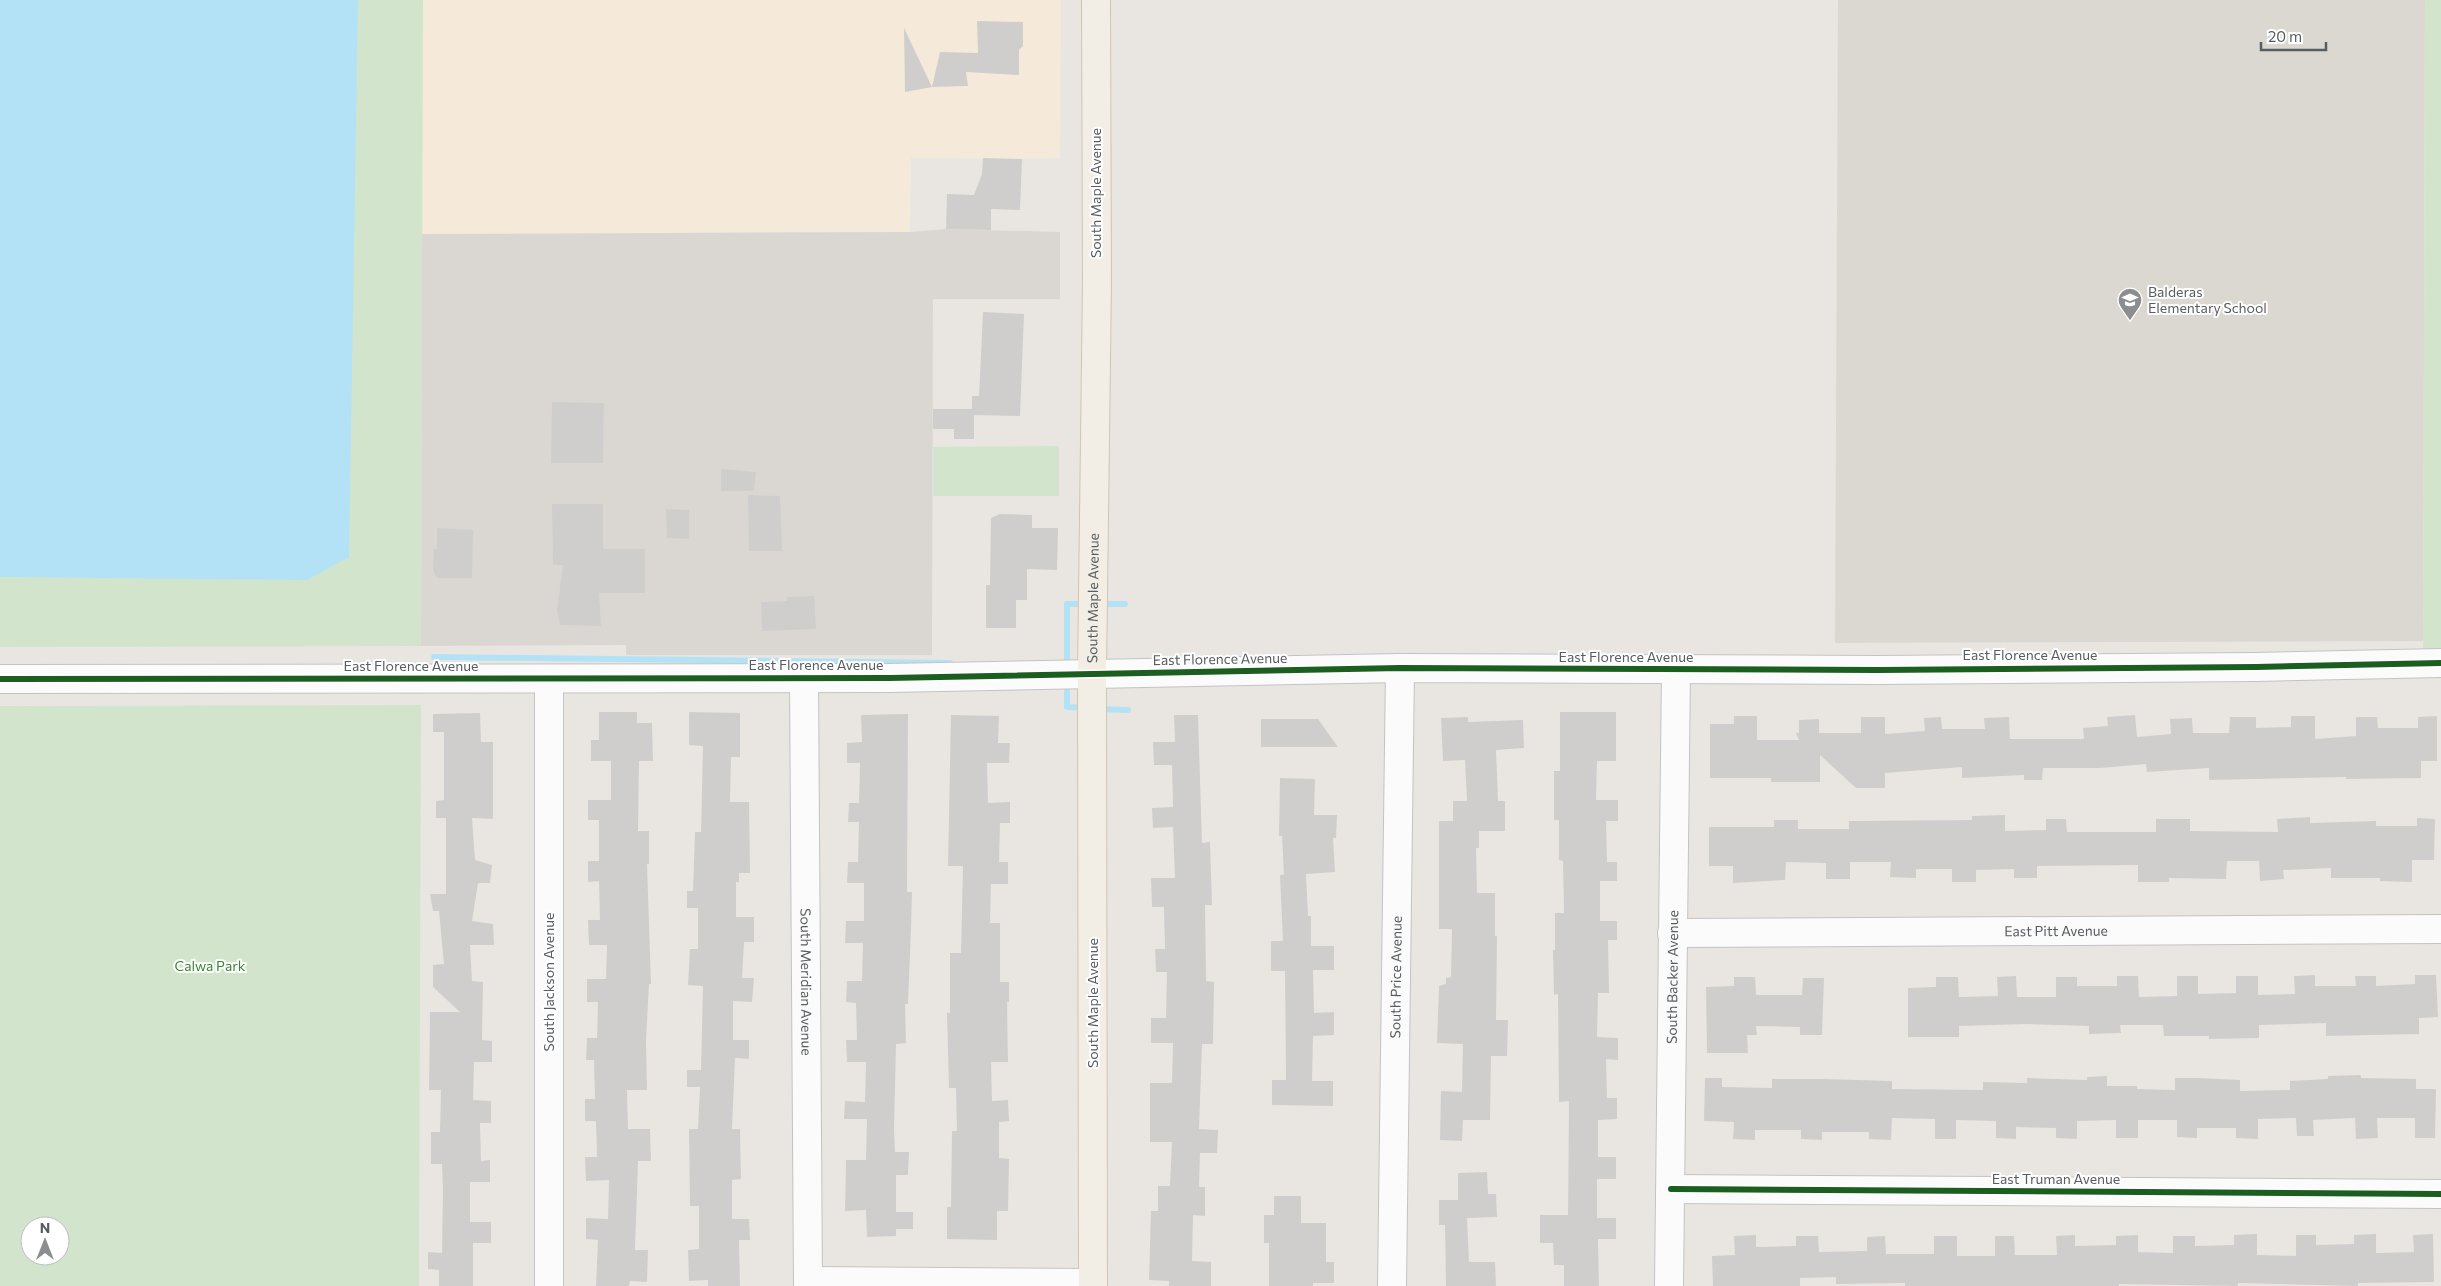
<svg xmlns="http://www.w3.org/2000/svg" width="2441" height="1286" viewBox="0 0 2441 1286" font-family="Commissioner,sans-serif">
  <style>
    .commercial { fill: #f5ead9 }
    .industrial { fill: #dad7d3 }
    .education { fill: #dbd7d1 }
    .green { fill: #d2e5cc; fill-rule: evenodd }
    .water { fill: #b3e2f6 }
    .lines { fill: none; stroke-linecap: round; stroke-linejoin: round }
    .stream { stroke: #b3e2f6; stroke-width: 6 }
    .building { fill: #d0cecc }
    .minor-casing { stroke: #c4c3c3; stroke-width: 30 }
    .major-casing { stroke: #d2c4af; stroke-width: 30 }
    .minor { stroke: #fcfbfb; stroke-width: 28 }
    .major { stroke: #f2eee5; stroke-width: 28 }
    .cycleway-casing { stroke: #fff; stroke-width: 9 }
    .cycleway { stroke: #1b5e20; stroke-width: 6 }
    .labels { text-anchor: middle; stroke-width: 4; stroke-linejoin: round; paint-order: stroke }
    .street-label { font-size: 14px; fill: #585d61; stroke: #fff }
    .poi-label { font-size: 14px; fill: #585d61; stroke: #fff; text-anchor: start }
    .park-label { font-size: 14px; fill: #398632; stroke: #fff }
  </style>
  <rect width="100%" height="100%" fill="#e9e6e2"/>
  <path class="commercial" d="M 423,0 L 1061,0 L 1060,158 L 1022,159 L 911,158 L 910,232 L 422,234 Z"/>
  <path class="industrial" d="M 946,229 L 1060,232 L 1060,299 L 933,299 L 932,655 L 626,655 L 626,645 L 421,646 L 422,234 L 910,232 Z"/>
  <path class="education" d="M 1838,0 L 2425,0 L 2423,641 L 1835,643 Z"/>
  <g class="green">
    <path d="M 0,0 L 423,0 L 421,646 L 0,647 Z"/>
    <path d="M 2425,0 L 2441,0 L 2441,651 L 2423,651 Z"/>
    <path d="M 1059,446 L 1059,496 L 933,496 L 933,447 Z"/>
    <path d="M 421,705 L 419,1286 L 0,1286 L 0,706 ZM 30,1226 L 60,1226 L 60,1256 L 30,1256 Z"/>
  </g>
  <path class="water" d="M 0,0 L 358,0 L 349,557 L 307,580 L 0,577 Z"/>
  <g class="lines">
    <g class="stream">
      <path d="M 1099,604 L 1125,604"/>
      <path d="M 434,657 L 950,663"/>
      <path d="M 1065,665 L 1067,665 L 1067,604 L 1087,604"/>
      <path d="M 1067,681 L 1067,707 L 1087,708"/>
      <path d="M 1099,709 L 1128,710"/>
    </g>
  </g>
  <g class="building">
    <path d="M 977,21 L 1023,22 L 1023,46 L 1019,50 L 1019,75 L 966,72 L 968,86 L 932,87 L 940,52 L 978,53 Z"/>
    <path d="M 904,28 L 932,87 L 905,92 Z"/>
    <path d="M 983,158 L 1022,159 L 1020,210 L 991,209 L 991,230 L 946,229 L 947,194 L 974,195 L 982,174 Z"/>
    <path d="M 983,312 L 1024,314 L 1020,416 L 974,415 L 974,439 L 954,439 L 954,429 L 933,429 L 933,409 L 972,409 L 972,396 L 979,396 Z"/>
    <path d="M 552,402 L 604,403 L 603,463 L 551,463 Z"/>
    <path d="M 721,469 L 756,472 L 754,491 L 721,491 Z"/>
    <path d="M 748,495 L 780,496 L 782,551 L 749,551 Z"/>
    <path d="M 552,504 L 603,504 L 603,549 L 645,549 L 645,593 L 599,593 L 601,626 L 560,625 L 557,610 L 563,565 L 553,565 Z"/>
    <path d="M 666,509 L 689,510 L 689,539 L 667,538 Z"/>
    <path d="M 1000,514 L 1032,515 L 1032,528 L 1058,528 L 1057,570 L 1027,569 L 1027,600 L 1016,600 L 1016,628 L 986,628 L 986,585 L 990,585 L 991,518 Z"/>
    <path d="M 437,528 L 473,530 L 472,578 L 437,578 L 433,570 L 434,549 L 437,549 Z"/>
    <path d="M 814,596 L 816,629 L 762,631 L 761,602 L 787,601 L 787,597 Z"/>
    <path d="M 599,712 L 637,712 L 637,723 L 652,723 L 653,761 L 639,761 L 638,831 L 649,831 L 649,864 L 647,864 L 651,984 L 649,984 L 646,1041 L 647,1090 L 627,1090 L 628,1129 L 650,1129 L 651,1161 L 638,1161 L 635,1250 L 648,1250 L 647,1282 L 630,1281 L 629,1286 L 596,1286 L 598,1240 L 586,1239 L 586,1218 L 608,1219 L 609,1180 L 586,1181 L 585,1157 L 597,1157 L 596,1121 L 585,1121 L 585,1099 L 595,1099 L 594,1060 L 586,1060 L 587,1038 L 597,1038 L 598,1002 L 587,1002 L 587,979 L 606,979 L 607,945 L 589,945 L 588,920 L 600,920 L 599,881 L 588,882 L 588,861 L 599,861 L 599,820 L 588,820 L 588,800 L 611,800 L 611,761 L 591,761 L 591,740 L 599,740 Z"/>
    <path d="M 689,712 L 740,713 L 740,757 L 731,757 L 730,802 L 749,802 L 750,873 L 739,873 L 739,882 L 736,882 L 736,917 L 754,917 L 754,942 L 744,942 L 742,978 L 754,978 L 752,1002 L 733,1001 L 733,1040 L 749,1040 L 749,1059 L 735,1058 L 732,1129 L 740,1129 L 741,1179 L 732,1180 L 732,1219 L 749,1219 L 750,1240 L 739,1240 L 740,1286 L 708,1286 L 708,1280 L 689,1281 L 688,1250 L 699,1249 L 699,1206 L 690,1206 L 689,1129 L 698,1129 L 700,1087 L 687,1087 L 687,1070 L 701,1070 L 703,986 L 688,985 L 690,949 L 698,949 L 698,908 L 687,908 L 687,891 L 693,891 L 695,832 L 701,832 L 703,746 L 689,745 Z"/>
    <path d="M 1560,712 L 1616,712 L 1616,761 L 1597,761 L 1596,800 L 1618,800 L 1618,821 L 1606,821 L 1607,862 L 1617,862 L 1617,881 L 1600,881 L 1600,921 L 1617,921 L 1617,940 L 1608,940 L 1609,993 L 1598,993 L 1597,1037 L 1618,1038 L 1618,1060 L 1606,1059 L 1607,1098 L 1617,1098 L 1617,1119 L 1598,1120 L 1598,1157 L 1616,1157 L 1616,1179 L 1597,1179 L 1597,1218 L 1616,1218 L 1616,1239 L 1598,1239 L 1599,1286 L 1564,1286 L 1564,1265 L 1554,1265 L 1553,1243 L 1540,1243 L 1540,1215 L 1568,1215 L 1569,1101 L 1559,1102 L 1558,994 L 1554,995 L 1553,950 L 1555,950 L 1555,913 L 1564,913 L 1563,861 L 1559,860 L 1559,820 L 1554,820 L 1554,771 L 1560,771 Z"/>
    <path d="M 480,713 L 481,742 L 493,742 L 493,819 L 472,818 L 475,860 L 492,865 L 490,883 L 478,883 L 472,921 L 493,924 L 494,945 L 470,945 L 472,981 L 483,982 L 482,1040 L 492,1041 L 492,1062 L 474,1062 L 473,1100 L 491,1101 L 491,1123 L 480,1123 L 481,1161 L 490,1160 L 490,1182 L 470,1182 L 470,1222 L 491,1222 L 491,1243 L 473,1243 L 473,1286 L 439,1286 L 439,1270 L 428,1269 L 428,1252 L 442,1253 L 443,1191 L 442,1164 L 431,1164 L 431,1132 L 440,1132 L 441,1090 L 429,1090 L 430,1012 L 460,1012 L 433,987 L 433,965 L 444,964 L 439,911 L 433,911 L 430,894 L 446,894 L 446,818 L 436,818 L 436,801 L 444,800 L 444,732 L 433,732 L 433,714 Z"/>
    <path d="M 908,714 L 907,892 L 912,892 L 911,928 L 908,1004 L 905,1004 L 906,1043 L 896,1044 L 894,1129 L 895,1152 L 909,1152 L 908,1175 L 896,1175 L 896,1212 L 913,1212 L 913,1229 L 896,1229 L 896,1236 L 867,1237 L 866,1210 L 845,1211 L 846,1160 L 866,1160 L 867,1119 L 844,1119 L 845,1101 L 865,1102 L 866,1062 L 847,1062 L 846,1040 L 857,1040 L 856,1003 L 846,1002 L 847,981 L 862,981 L 863,943 L 845,943 L 846,921 L 864,921 L 864,883 L 847,883 L 848,862 L 858,862 L 859,822 L 848,822 L 849,803 L 859,803 L 860,763 L 847,763 L 847,743 L 862,742 L 861,715 Z"/>
    <path d="M 951,715 L 999,716 L 998,743 L 1010,743 L 1009,763 L 987,763 L 988,803 L 1010,802 L 1010,823 L 1000,823 L 999,862 L 1008,862 L 1008,884 L 991,884 L 990,923 L 1000,923 L 1000,982 L 1009,982 L 1009,1002 L 1007,1002 L 1008,1062 L 991,1062 L 992,1101 L 1008,1100 L 1009,1121 L 999,1122 L 999,1158 L 1009,1159 L 1008,1211 L 997,1211 L 997,1240 L 947,1239 L 947,1207 L 951,1207 L 952,1131 L 957,1131 L 956,1088 L 949,1088 L 947,1013 L 950,1013 L 950,953 L 961,953 L 963,866 L 948,866 Z"/>
    <path d="M 1174,715 L 1198,715 L 1202,843 L 1210,842 L 1212,905 L 1205,905 L 1206,981 L 1214,982 L 1213,1044 L 1202,1044 L 1199,1129 L 1218,1130 L 1217,1153 L 1200,1153 L 1199,1187 L 1205,1187 L 1205,1216 L 1193,1215 L 1192,1261 L 1211,1262 L 1211,1286 L 1169,1286 L 1169,1281 L 1149,1280 L 1151,1211 L 1158,1211 L 1158,1186 L 1170,1186 L 1172,1142 L 1150,1142 L 1150,1083 L 1172,1083 L 1173,1043 L 1151,1043 L 1151,1018 L 1166,1018 L 1167,972 L 1156,972 L 1155,949 L 1165,949 L 1164,907 L 1152,907 L 1151,878 L 1175,878 L 1173,827 L 1153,828 L 1152,808 L 1173,807 L 1172,765 L 1154,765 L 1153,742 L 1175,742 Z"/>
    <path d="M 2135,715 L 2137,737 L 2171,734 L 2170,719 L 2192,718 L 2193,733 L 2229,733 L 2230,717 L 2256,717 L 2256,728 L 2291,727 L 2291,716 L 2315,716 L 2315,739 L 2356,736 L 2356,717 L 2377,717 L 2378,728 L 2418,728 L 2418,717 L 2437,716 L 2437,761 L 2421,761 L 2421,778 L 2346,779 L 2346,777 L 2209,780 L 2209,768 L 2147,772 L 2146,764 L 2100,768 L 2043,768 L 2042,780 L 2024,780 L 2024,775 L 1962,778 L 1962,767 L 1885,773 L 1885,788 L 1856,788 L 1820,755 L 1820,782 L 1771,782 L 1771,778 L 1710,778 L 1710,724 L 1734,724 L 1734,716 L 1757,716 L 1757,740 L 1799,740 L 1796,733 L 1799,733 L 1799,720 L 1819,719 L 1819,733 L 1861,733 L 1861,717 L 1885,717 L 1885,734 L 1925,731 L 1924,718 L 1941,717 L 1942,729 L 1985,729 L 1984,718 L 2009,717 L 2010,739 L 2084,739 L 2083,728 L 2108,726 L 2107,717 Z"/>
    <path d="M 1468,717 L 1468,722 L 1523,720 L 1524,748 L 1496,750 L 1498,801 L 1505,801 L 1505,831 L 1479,831 L 1479,848 L 1476,848 L 1477,893 L 1495,893 L 1495,936 L 1497,936 L 1496,1020 L 1508,1020 L 1507,1056 L 1491,1056 L 1490,1120 L 1463,1120 L 1462,1141 L 1440,1140 L 1441,1091 L 1462,1092 L 1463,1044 L 1437,1043 L 1439,986 L 1446,984 L 1446,978 L 1451,977 L 1452,929 L 1439,929 L 1439,821 L 1453,821 L 1453,801 L 1467,801 L 1465,760 L 1443,761 L 1441,718 Z"/>
    <path d="M 1261,719 L 1318,719 L 1338,747 L 1261,747 Z"/>
    <path d="M 1280,778 L 1315,779 L 1314,815 L 1337,815 L 1336,838 L 1333,838 L 1335,872 L 1306,874 L 1308,916 L 1311,916 L 1311,946 L 1334,946 L 1334,970 L 1313,970 L 1314,1013 L 1334,1012 L 1334,1035 L 1313,1036 L 1312,1081 L 1333,1081 L 1333,1106 L 1272,1105 L 1272,1080 L 1286,1080 L 1285,971 L 1271,971 L 1271,941 L 1283,941 L 1280,875 L 1284,875 L 1282,836 L 1279,836 Z"/>
    <path d="M 2005,815 L 2005,831 L 2046,830 L 2046,819 L 2066,819 L 2067,832 L 2156,832 L 2156,819 L 2190,819 L 2190,831 L 2278,832 L 2277,819 L 2310,817 L 2310,823 L 2376,821 L 2376,826 L 2417,826 L 2417,818 L 2435,819 L 2434,860 L 2412,860 L 2412,882 L 2380,881 L 2380,878 L 2331,878 L 2331,868 L 2283,870 L 2284,879 L 2260,881 L 2259,861 L 2227,861 L 2226,879 L 2169,878 L 2169,882 L 2138,882 L 2138,865 L 2037,866 L 2037,878 L 2014,878 L 2014,869 L 1976,870 L 1976,882 L 1952,882 L 1952,869 L 1916,869 L 1916,878 L 1890,877 L 1891,862 L 1850,862 L 1850,879 L 1826,879 L 1826,863 L 1786,862 L 1785,880 L 1733,883 L 1733,866 L 1709,866 L 1709,827 L 1774,827 L 1774,820 L 1798,820 L 1798,829 L 1849,829 L 1849,821 L 1972,820 L 1972,816 Z"/>
    <path d="M 2315,975 L 2315,986 L 2356,986 L 2355,976 L 2376,976 L 2376,986 L 2415,984 L 2415,975 L 2436,975 L 2438,1017 L 2419,1018 L 2419,1034 L 2326,1036 L 2326,1023 L 2259,1025 L 2259,1038 L 2209,1039 L 2209,1036 L 2164,1036 L 2163,1025 L 2120,1025 L 2121,1033 L 2089,1034 L 2089,1026 L 2027,1024 L 1959,1026 L 1959,1037 L 1908,1037 L 1908,988 L 1936,987 L 1936,977 L 1958,977 L 1959,997 L 1998,996 L 1997,977 L 2016,976 L 2017,997 L 2056,997 L 2056,977 L 2077,977 L 2077,986 L 2117,986 L 2117,976 L 2138,976 L 2139,997 L 2177,996 L 2177,976 L 2198,976 L 2198,994 L 2236,993 L 2236,976 L 2258,976 L 2258,995 L 2295,994 L 2294,976 Z"/>
    <path d="M 1734,977 L 1755,977 L 1756,995 L 1802,995 L 1803,978 L 1824,978 L 1822,1035 L 1800,1035 L 1800,1027 L 1756,1026 L 1757,1035 L 1747,1035 L 1748,1053 L 1707,1053 L 1706,987 L 1734,986 Z"/>
    <path d="M 2361,1075 L 2361,1078 L 2416,1079 L 2416,1089 L 2436,1089 L 2435,1138 L 2415,1138 L 2415,1118 L 2377,1118 L 2378,1138 L 2356,1139 L 2355,1118 L 2313,1120 L 2314,1136 L 2297,1136 L 2296,1118 L 2258,1119 L 2258,1139 L 2236,1138 L 2236,1128 L 2197,1128 L 2197,1138 L 2177,1137 L 2177,1120 L 2138,1120 L 2138,1138 L 2116,1138 L 2116,1120 L 2077,1121 L 2077,1139 L 2056,1138 L 2056,1128 L 2016,1127 L 2016,1139 L 1996,1138 L 1996,1121 L 1956,1120 L 1956,1139 L 1935,1139 L 1935,1119 L 1892,1118 L 1891,1140 L 1869,1139 L 1869,1132 L 1822,1132 L 1822,1140 L 1801,1139 L 1801,1130 L 1755,1130 L 1755,1140 L 1733,1139 L 1734,1122 L 1704,1121 L 1705,1078 L 1722,1078 L 1722,1087 L 1772,1088 L 1772,1079 L 1823,1079 L 1892,1081 L 1892,1089 L 1983,1090 L 1983,1082 L 2027,1083 L 2027,1078 L 2087,1080 L 2087,1077 L 2107,1076 L 2107,1086 L 2137,1086 L 2137,1089 L 2175,1090 L 2175,1078 L 2197,1078 L 2240,1080 L 2240,1091 L 2290,1090 L 2290,1081 L 2328,1079 L 2328,1076 Z"/>
    <path d="M 1487,1172 L 1488,1194 L 1496,1194 L 1497,1217 L 1467,1218 L 1469,1262 L 1495,1262 L 1496,1286 L 1446,1286 L 1445,1225 L 1439,1225 L 1439,1200 L 1458,1200 L 1458,1173 Z"/>
    <path d="M 1274,1196 L 1301,1196 L 1301,1223 L 1326,1223 L 1326,1262 L 1334,1262 L 1334,1283 L 1313,1283 L 1313,1286 L 1269,1286 L 1269,1243 L 1264,1243 L 1264,1215 L 1274,1215 Z"/>
    <path d="M 2257,1234 L 2257,1255 L 2296,1256 L 2296,1235 L 2316,1235 L 2316,1245 L 2354,1244 L 2354,1235 L 2376,1234 L 2376,1253 L 2414,1252 L 2413,1235 L 2433,1234 L 2434,1282 L 2358,1283 L 2358,1286 L 2238,1283 L 2238,1286 L 2119,1284 L 2119,1286 L 1905,1286 L 1905,1283 L 1836,1284 L 1836,1277 L 1800,1278 L 1800,1286 L 1713,1286 L 1712,1256 L 1735,1255 L 1734,1236 L 1756,1235 L 1756,1247 L 1796,1246 L 1796,1236 L 1818,1236 L 1819,1252 L 1867,1251 L 1867,1237 L 1885,1236 L 1886,1254 L 1934,1254 L 1934,1236 L 1957,1236 L 1957,1256 L 1995,1256 L 1995,1236 L 2014,1236 L 2015,1255 L 2057,1255 L 2056,1236 L 2075,1235 L 2075,1246 L 2116,1245 L 2116,1236 L 2138,1235 L 2138,1252 L 2173,1253 L 2173,1236 L 2195,1236 L 2195,1246 L 2234,1245 L 2234,1235 Z"/>
  </g>
  <g class="lines">
    <defs>
      <g id="minor">
        <path id="s1" d="M 804,677 L 808,1286"/>
        <path d="M 0,679 L 889,678 L 1400,668 L 1877,670 L 2256,667 L 2441,663"/>
        <path id="s2" d="M 1672,933 L 2441,929"/>
        <path d="M 1671,1189 L 2441,1194"/>
        <path d="M 808,1281 L 1093,1283"/>
        <path d="M 549,1286 L 549,679"/>
        <path id="s3" d="M 1392,1286 L 1400,668"/>
        <path id="s4" d="M 1669,1286 L 1676,670"/>
      </g>
      <g id="major">
        <path id="s5" d="M 1093,1286 L 1092,674 L 1097,282 L 1096,0"/>
      </g>
    </defs>
    <use href="#minor" class="minor-casing"/>
    <use href="#major" class="major-casing"/>
    <use href="#minor" class="minor"/>
    <use href="#major" class="major"/>
    <defs>
      <g id="cycleway">
        <path d="M 0,679 L 889,678 L 1400,668 L 1877,670 L 2256,667 L 2441,663"/>
        <path d="M 1671,1189 L 2441,1194"/>
      </g>
    </defs>
    <use href="#cycleway" class="cycleway-casing"/>
    <use href="#cycleway" class="cycleway"/>
  </g>
  <defs>
    <symbol id="school-pin" viewBox="-11 -11 22 30"><path d="M0 17L-7.5 6A9.5 9.5 0 1 1 7.5 6Z" fill="#8b8d8e" stroke="#fff"/><path d="M0-5L7-2L0 1L-7-2ZM-4 1L0 2.5L4 1V4Q0 6-4 4Z" fill="#fff"/></symbol>
  </defs>
  <g fill-rule="evenodd">
    <use href="#school-pin" x="2116" y="286" width="28" height="38"/>
  </g>
  <g class="labels">
    <g class="street-label">
      <text transform="translate(1096 193) rotate(-90)" y="5">South Maple Avenue</text>
      <text dy="5" stroke="none"><textPath href="#s5" startOffset="688">South Maple Avenue</textPath></text>
      <text x="2030" y="660">East Florence Avenue</text>
      <text x="1626" y="662">East Florence Avenue</text>
      <text transform="translate(1220 659) rotate(-1)" y="5">East Florence Avenue</text>
      <text x="816" y="670">East Florence Avenue</text>
      <text x="411" y="671">East Florence Avenue</text>
      <text dy="5" stroke="none"><textPath href="#s2" startOffset="384">East Pitt Avenue</textPath></text>
      <text dy="5" stroke="none"><textPath href="#s3" startOffset="309">South Price Avenue</textPath></text>
      <text dy="5" stroke="none"><textPath href="#s4" startOffset="309">South Backer Avenue</textPath></text>
      <text transform="translate(549 982) rotate(-90)" y="5">South Jackson Avenue</text>
      <text dy="5" stroke="none"><textPath href="#s1" startOffset="305">South Meridian Avenue</textPath></text>
      <text transform="translate(1093 1003) rotate(-90)" y="5">South Maple Avenue</text>
      <text x="2056" y="1184">East Truman Avenue</text>
    </g>
    <g class="poi-label">
      <text x="2148" y="297">Balderas<tspan x="2148" dy="16">Elementary School</tspan></text>
    </g>
    <g class="park-label">
      <text x="210" y="971">Calwa Park</text>
    </g>
  </g>
  <g transform="translate(45 1241)"><circle r="24" fill="#ffffff" stroke="#bcbec0"/>
  <path d="M0-4L9 19L0 12L-9 19Z" fill="#8b8d8e"/>
  <text y="-8" font-size="14" font-weight="bold" text-anchor="middle" fill="#585d61">N</text>
  </g>
  <path d="M2261 42v8h65v-8" fill="none" stroke="#585d61" stroke-width="2.5"/>
  <text x="2268" y="42" font-size="15" fill="#585d61" stroke="#ffffff" stroke-width="4" paint-order="stroke">20 m</text>
</svg>
